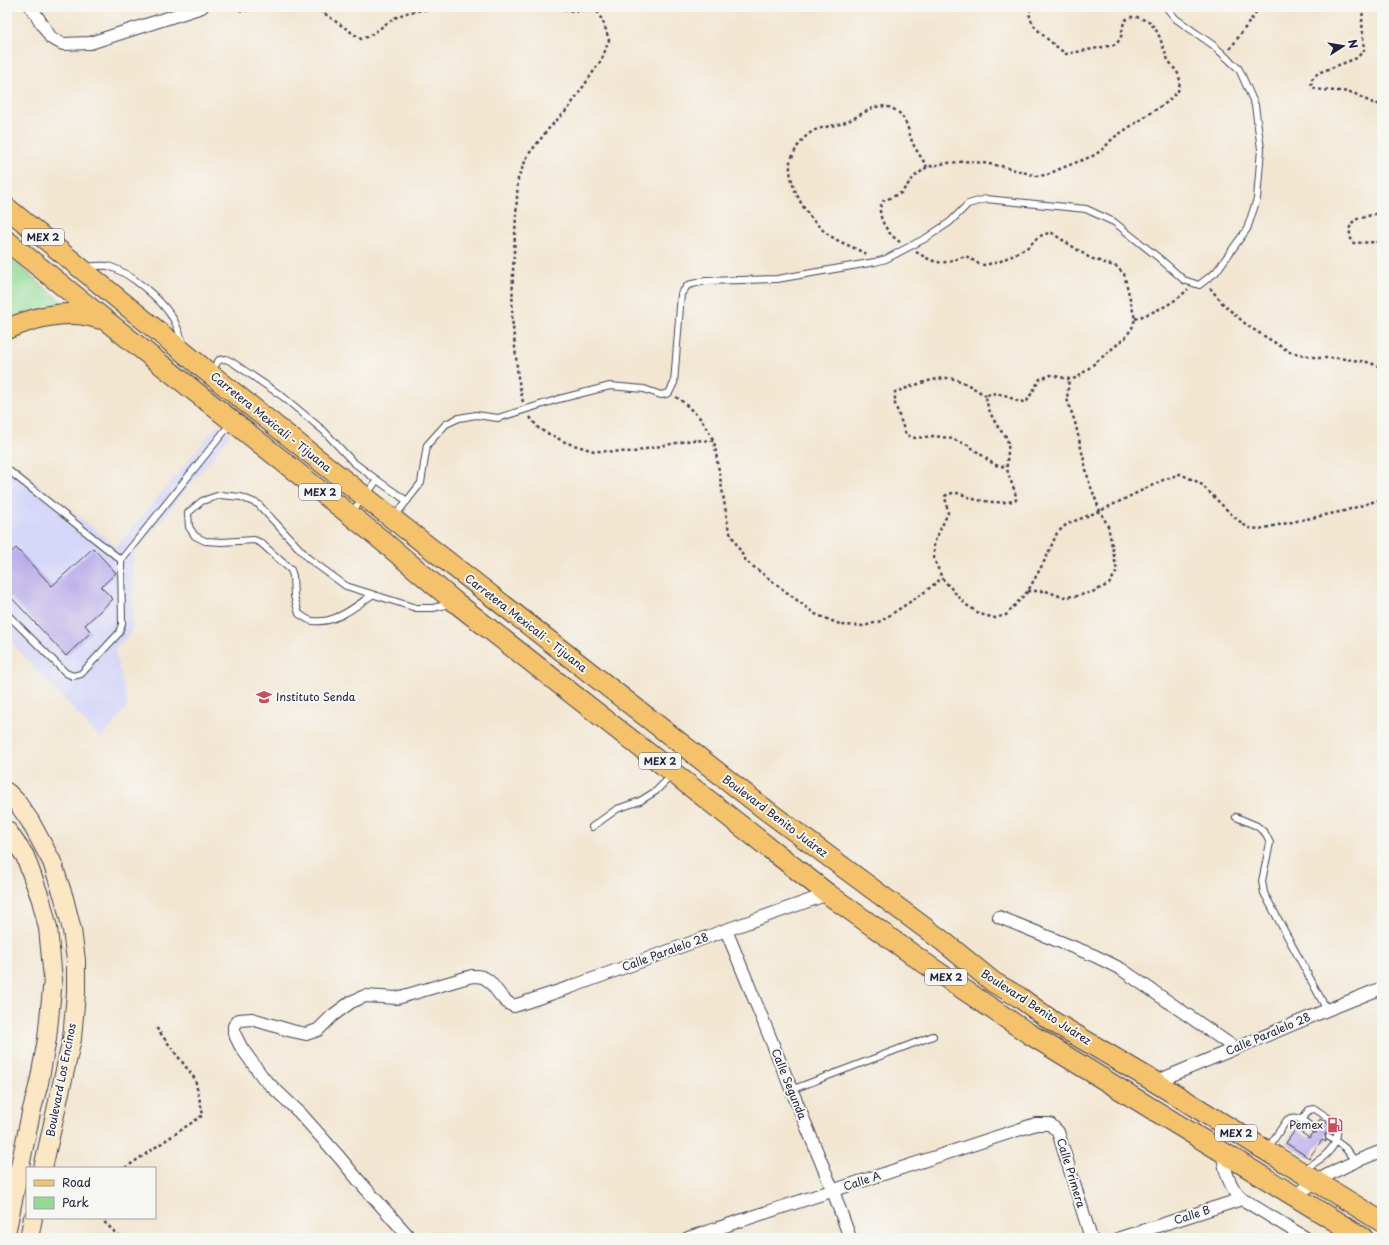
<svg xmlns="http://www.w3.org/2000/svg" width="1389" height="1245" viewBox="0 0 1389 1245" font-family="'Playpen Sans',sans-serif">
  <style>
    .built { fill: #d6d7f8 }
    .green { fill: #93db95; stroke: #5a7e68 }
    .building { fill: #b8ace9 }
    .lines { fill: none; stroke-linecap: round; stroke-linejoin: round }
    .lane-casing { stroke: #413f52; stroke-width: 8 }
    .street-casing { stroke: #413f52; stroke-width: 14 }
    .secondary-casing { stroke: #413f52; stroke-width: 20 }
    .primary-casing { stroke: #413f52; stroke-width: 22 }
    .path { stroke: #413f52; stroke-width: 2.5; stroke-dasharray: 3 3; stroke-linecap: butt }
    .lane { stroke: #fff; stroke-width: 6 }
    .street { stroke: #fff; stroke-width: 12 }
    .secondary { stroke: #fbe7c3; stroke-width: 18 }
    .primary { stroke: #f4c26a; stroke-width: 20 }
    .labels { text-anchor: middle; stroke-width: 4; stroke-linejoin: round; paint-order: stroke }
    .shield { fill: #f6f6f2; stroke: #626272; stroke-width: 1 }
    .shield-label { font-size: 10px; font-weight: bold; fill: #22223b }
    .street-label { font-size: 11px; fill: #22223b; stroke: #f6f6f2 }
    .poi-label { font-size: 11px; fill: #22223b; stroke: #f6f6f2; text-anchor: start }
  </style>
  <rect width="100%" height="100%" fill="#f6f6f2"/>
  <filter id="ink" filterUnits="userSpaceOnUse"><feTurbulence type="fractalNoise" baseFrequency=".025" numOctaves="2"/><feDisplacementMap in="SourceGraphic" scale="8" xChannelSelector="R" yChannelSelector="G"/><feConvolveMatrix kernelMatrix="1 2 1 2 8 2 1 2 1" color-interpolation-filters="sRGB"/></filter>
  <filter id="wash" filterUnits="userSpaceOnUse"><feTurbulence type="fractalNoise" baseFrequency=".012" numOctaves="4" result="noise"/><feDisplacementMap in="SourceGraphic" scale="16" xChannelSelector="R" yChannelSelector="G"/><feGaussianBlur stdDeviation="0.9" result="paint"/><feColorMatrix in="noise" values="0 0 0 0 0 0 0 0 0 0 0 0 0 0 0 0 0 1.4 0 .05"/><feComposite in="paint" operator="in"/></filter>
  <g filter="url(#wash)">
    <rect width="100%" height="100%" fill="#f2e6d1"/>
    <path class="built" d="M 218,424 L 231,434 L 135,553 L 133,557 L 133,622 L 131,631 L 127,637 L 116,647 L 115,650 L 128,706 L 101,739 L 7,638 L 7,460 L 117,547 Z"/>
    <path class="green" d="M 7,256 L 69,308 L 7,321 Z"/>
    <g id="blocks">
      <g class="building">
        <path d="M 16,548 L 52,586 L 93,548 L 116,573 L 101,587 L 113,599 L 85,625 L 91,632 L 66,656 L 7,593 L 7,556 Z"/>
        <path d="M 1320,1119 L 1333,1127 L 1333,1129 L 1331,1133 L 1329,1133 L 1325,1134 L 1326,1142 L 1322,1140 L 1309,1158 L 1286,1143 L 1296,1129 L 1309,1138 L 1312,1133 L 1316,1133 L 1318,1129 L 1316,1125 Z"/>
      </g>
    </g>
  </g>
  <g filter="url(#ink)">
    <use href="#blocks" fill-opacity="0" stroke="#413f52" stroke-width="1"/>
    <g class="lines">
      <defs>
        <g id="lane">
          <path d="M 86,267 C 93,266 101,265 108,266 C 129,272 160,298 172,317 C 177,324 180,335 183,343"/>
          <path d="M 211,371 L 219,360 L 226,359 L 232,362 L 282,396 L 324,431 L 353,462 L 377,480"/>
          <path d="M 7,469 L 121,560 L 231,423"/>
          <path d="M 351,512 L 365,497 L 377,480 L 407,501"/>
          <path d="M 395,516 L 421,483 L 427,445 L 446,424 L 459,418 L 476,415 L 498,418 L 559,399 L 610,386 L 644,389 L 661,395 L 669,393 L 674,383 L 681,294 L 688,285 L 705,281 L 777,279 L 875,262 L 886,259 L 926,238 L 950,222 L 968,204 L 986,199 L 1086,209 L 1114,222 L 1159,258 L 1184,280 L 1199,285 L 1216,272 L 1247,229 L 1257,199 L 1261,149 L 1255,105 L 1239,69 L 1213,45 L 1176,19 L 1166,7"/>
          <path d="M 372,595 C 355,607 335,624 313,621 C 308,621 303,616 299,614 L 294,596 L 293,576 L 291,570 L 261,543 L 254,540 L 222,542 L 205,541 L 195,536 L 189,527 L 188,513 L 202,501 L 220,495 L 241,497 L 258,504 L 309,559 L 346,586 L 416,608 L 433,608 L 450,604"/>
          <path d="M 7,614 L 66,673 L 73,676 L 81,674 L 119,633 L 122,624 L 121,560"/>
          <path d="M 1236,817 L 1257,826 L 1265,833 L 1270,843 L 1262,881 L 1264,893 L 1327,1010"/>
          <path d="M 592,827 L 617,809 L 640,801 L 656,791 L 672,775"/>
          <path d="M 791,1090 L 933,1036"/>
          <path d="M 1301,1120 L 1309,1110 L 1315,1109 L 1336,1123 L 1338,1128 L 1336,1141 L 1345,1148 L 1355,1161"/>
          <path d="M 1268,1148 L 1287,1120 C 1296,1113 1306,1123 1314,1129"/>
          <path d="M 1304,1169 C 1318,1161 1328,1156 1336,1141 L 1329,1137"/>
        </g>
        <g id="street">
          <path d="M 31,7 L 51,38 L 63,44 L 90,43 L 202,7"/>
          <path d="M 999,917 L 1095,956 L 1121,969 L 1235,1048"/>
          <path d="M 726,930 L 833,1191 L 850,1238"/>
          <path d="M 1155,1082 L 1327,1010 L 1382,988"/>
          <path d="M 1222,1151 C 1225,1170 1228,1186 1242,1199 L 1306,1238"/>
          <path d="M 1295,1196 C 1323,1175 1350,1163 1382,1151"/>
          <path d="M 410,1238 L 359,1181 L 340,1158 L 300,1113 L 264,1079 L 241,1047 L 234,1033 L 234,1026 L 239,1020 L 252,1019 L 292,1031 L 306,1034 L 318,1030 L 332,1016 L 351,1002 L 365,996 L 397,998 L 472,976 C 475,976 479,976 482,977 C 494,980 499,1001 514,1006 L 571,987 L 726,930 L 828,894"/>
          <path d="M 688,1238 L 1036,1124 L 1050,1124 L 1058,1132 L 1091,1238"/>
          <path d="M 1120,1238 L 1242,1199"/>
        </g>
        <g id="secondary">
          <path d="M 7,792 L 16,801 L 30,821 L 52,862 L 64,898 L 72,930 L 76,960 L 76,993 L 72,1039 L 43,1168"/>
          <path d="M 7,830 L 25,856 L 41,900 L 48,928 L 53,979 L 47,1039 L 39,1083 L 31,1113 L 7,1229"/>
          <path d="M 29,1238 L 33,1218"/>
        </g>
        <g id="primary">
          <path d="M 7,208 L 209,373 L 393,519 L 766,810 L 944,942 L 993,982 L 1019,997 L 1052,1021 L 1155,1082 L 1382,1222"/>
          <path d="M 7,241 L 104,319 L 378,537 L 455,602 L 828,894 L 923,962 L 1028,1033 L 1363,1238"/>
          <path d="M 7,329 C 28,320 51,313 74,314 C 84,314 93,317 102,319"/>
        </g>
      </defs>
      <use href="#lane" class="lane-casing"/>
      <use href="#street" class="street-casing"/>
      <use href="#secondary" class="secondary-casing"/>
      <use href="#primary" class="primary-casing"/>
      <g class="path">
        <path d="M 234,7 C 243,14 257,9 268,7"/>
        <path d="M 315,7 L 361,39 C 377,34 386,21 401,15 C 413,9 441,9 456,7"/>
        <path d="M 552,7 C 570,11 584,13 602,7"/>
        <path d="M 1363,7 L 1362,22 L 1364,50 L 1357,58 L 1318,73 L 1311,80 L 1312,87 C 1325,93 1339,89 1353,93 C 1362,97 1372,105 1382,104"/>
        <path d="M 1230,49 L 1260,7"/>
        <path d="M 1382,212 L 1354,220 L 1349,229 L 1352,243 L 1381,242 L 1382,243"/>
        <path d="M 900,242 C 890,236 880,222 880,210 C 880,207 882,203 883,201 L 901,193 L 914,177 L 927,167 L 946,163 L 970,161 L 1001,166 L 1037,176 L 1047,175 L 1057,170 L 1095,155 L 1105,147 L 1113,138 L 1128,128 L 1166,103 L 1178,91 L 1180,82 L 1179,75 L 1168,60 L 1158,33 L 1150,22 L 1137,17 L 1130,17 C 1128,18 1126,19 1125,21 C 1120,29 1125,38 1114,45 L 1066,54 C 1058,48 1035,30 1032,22 C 1029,16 1029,13 1031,7"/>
        <path d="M 916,252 L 930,260 L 942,263 L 966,256 L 979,264 L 984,265 L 999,262 L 1028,247 L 1037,238 L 1044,234 L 1052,233 L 1090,258 L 1117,267 L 1124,274 L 1135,319 L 1132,328 L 1125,338 L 1077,378 L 1069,379 L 1051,375 L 1040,379 L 1027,401 L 1019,402 L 1005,395 L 991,393 L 986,396 C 987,408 992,417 998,427 C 1000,431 1004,433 1006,437 C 1011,447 1006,457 1007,467 C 1008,479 1016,488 1016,500 C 1005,504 989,502 978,500 C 965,498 959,488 945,496 L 948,513 L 934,543 L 934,559 L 942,578 L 965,604 L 980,614 L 995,618 L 1006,615 L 1028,591 L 1046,558 L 1057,533 L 1067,524 L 1100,511 L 1163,480 L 1180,474 L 1200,483 L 1233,516 L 1248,528 L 1260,529 L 1278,525 L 1344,511 L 1382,499"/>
        <path d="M 866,254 C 854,247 840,243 829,235 C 808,220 788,188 790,162 C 791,159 793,155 795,151 C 799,143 805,136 813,131 C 823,126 837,126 848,121 C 863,115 877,99 895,110 C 908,117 908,134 914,146 C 918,153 923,160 927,167"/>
        <path d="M 1210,288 L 1224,305 L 1248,326 L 1290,352 L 1318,358 L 1338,358 L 1367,362 L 1382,367"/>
        <path d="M 1135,319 C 1155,311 1173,305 1188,289"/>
        <path d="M 986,396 C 975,389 960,378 946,378 C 929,379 911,387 895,392 L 895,404 L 906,435 L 915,438 L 934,436 L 949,438 L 968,445 L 995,465 L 1007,467"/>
        <path d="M 676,397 L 683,402 L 702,420 L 714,441"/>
        <path d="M 523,402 L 518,377 L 512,317 L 513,272 L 518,178 L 528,155 L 550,127 L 568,109 L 602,59 L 609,40 L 604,24 L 596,9"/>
        <path d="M 530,417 L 539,429 L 567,443 L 594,451 L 634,452 L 650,448 L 692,440 L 714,441 L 729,531 L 746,561 L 815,614 L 842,625 L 864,626 L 881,621 L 922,594 L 942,578"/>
        <path d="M 1028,591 L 1046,591 L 1062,597 L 1077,596 L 1095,591 L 1109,584 L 1117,571 L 1108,526 L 1100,511 L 1089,482 L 1075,422 L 1067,399 L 1069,379"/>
        <path d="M 125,1168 L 203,1115 L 195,1079 L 155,1026"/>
        <path d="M 100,1218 L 121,1238"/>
      </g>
      <use href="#lane" class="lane"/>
      <use href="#street" class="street"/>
      <use href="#secondary" class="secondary"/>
      <use href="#primary" class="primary"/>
    </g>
  </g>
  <defs>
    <symbol id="school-bare" viewBox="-9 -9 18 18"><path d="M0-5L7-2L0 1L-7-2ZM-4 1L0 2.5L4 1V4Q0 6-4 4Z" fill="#d1495b" stroke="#f6f6f2" stroke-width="2.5" paint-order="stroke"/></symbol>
    <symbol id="fuel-bare" viewBox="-9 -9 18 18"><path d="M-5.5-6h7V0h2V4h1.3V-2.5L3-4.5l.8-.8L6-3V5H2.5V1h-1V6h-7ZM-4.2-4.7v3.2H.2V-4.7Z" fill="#d1495b" stroke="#f6f6f2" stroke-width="2.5" paint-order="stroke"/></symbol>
  </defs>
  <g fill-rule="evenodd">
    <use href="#school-bare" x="253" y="686" width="22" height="22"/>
    <use href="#fuel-bare" x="1324" y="1114" width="22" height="22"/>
  </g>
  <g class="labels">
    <g class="shield">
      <rect x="22" y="229" width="42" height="16" rx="3"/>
      <rect x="299" y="484" width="42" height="16" rx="3"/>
      <rect x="639" y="753" width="42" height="16" rx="3"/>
      <rect x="925" y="969" width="42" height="16" rx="3"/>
      <rect x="1215" y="1125" width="42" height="16" rx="3"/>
    </g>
    <g class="shield-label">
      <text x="43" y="241">MEX 2</text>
      <text x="320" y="496">MEX 2</text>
      <text x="660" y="765">MEX 2</text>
      <text x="946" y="981">MEX 2</text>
      <text x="1236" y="1137">MEX 2</text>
    </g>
    <g class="street-label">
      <text transform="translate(271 422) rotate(39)" y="4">Carretera Mexicali - Tijuana</text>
      <text transform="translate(526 623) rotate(38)" y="4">Carretera Mexicali - Tijuana</text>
      <text transform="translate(775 816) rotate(37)" y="4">Boulevard Benito Juárez</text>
      <text transform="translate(665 952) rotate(-20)" y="4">Calle Paralelo 28</text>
      <text transform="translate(1036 1007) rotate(33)" y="4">Boulevard Benito Juárez</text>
      <text transform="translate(1268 1034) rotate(-23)" y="4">Calle Paralelo 28</text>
      <text transform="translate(61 1080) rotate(-79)" y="4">Boulevard Los Encinos</text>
      <text transform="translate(789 1084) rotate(68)" y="4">Calle Segunda</text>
      <text transform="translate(1071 1173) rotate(73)" y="4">Calle Primera</text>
      <text transform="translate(862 1181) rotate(-18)" y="4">Calle A</text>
      <text transform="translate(1192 1215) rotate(-18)" y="4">Calle B</text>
    </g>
    <g class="poi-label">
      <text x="276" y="701">Instituto Senda</text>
      <text x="1323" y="1129" text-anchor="end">Pemex</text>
    </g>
  </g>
  <rect width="1389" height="1245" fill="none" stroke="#f6f6f2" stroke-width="24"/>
  <rect x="26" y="1167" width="130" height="52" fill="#f6f6f2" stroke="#a1a1a9"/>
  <rect x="34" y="1180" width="20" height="6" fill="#f4c26a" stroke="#a1a1a9"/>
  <text x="62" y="1187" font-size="12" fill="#22223b">Road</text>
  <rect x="34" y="1197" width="20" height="12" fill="#93db95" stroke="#a1a1a9"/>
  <text x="62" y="1207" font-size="12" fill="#22223b">Park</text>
  <g transform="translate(1343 46) rotate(78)" stroke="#f6f6f2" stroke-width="3" paint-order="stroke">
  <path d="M0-3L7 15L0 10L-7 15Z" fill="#22223b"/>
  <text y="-6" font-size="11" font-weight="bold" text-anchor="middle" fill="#22223b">N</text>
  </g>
</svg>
